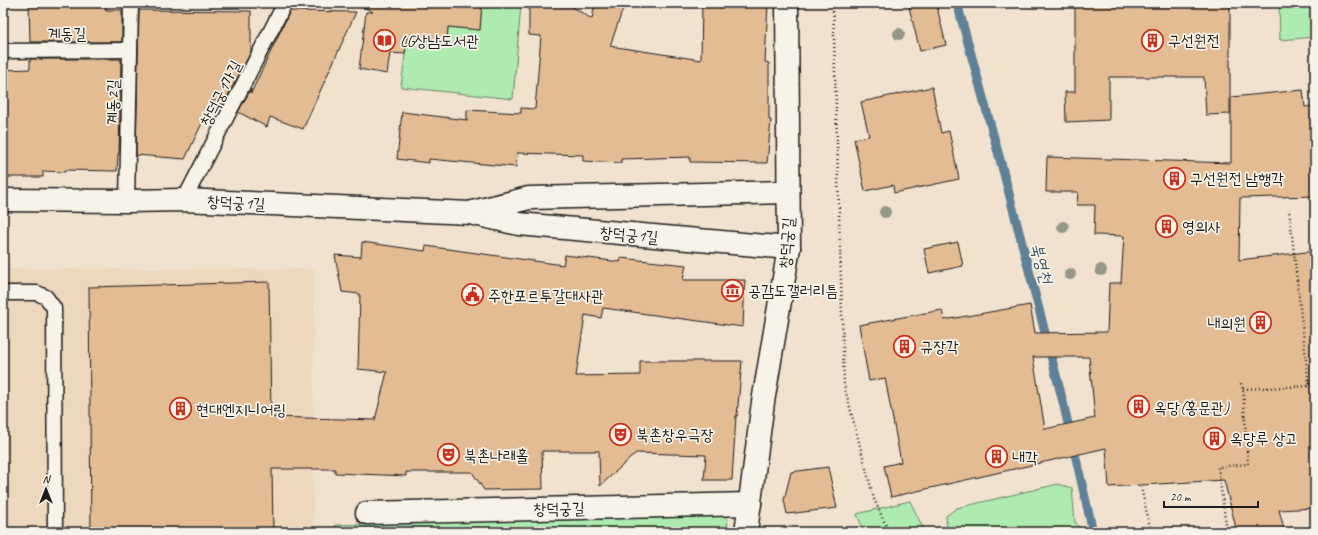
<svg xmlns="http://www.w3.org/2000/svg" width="1318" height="535" viewBox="0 0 1318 535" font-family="Caveat,'Poor Story',sans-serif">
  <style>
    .built { fill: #edd7bd }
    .green { fill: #aeebb1; stroke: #658466 }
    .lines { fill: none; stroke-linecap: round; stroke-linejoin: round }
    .stream { stroke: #5f8198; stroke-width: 9 }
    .building { fill: #e4bc94; stroke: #1c1c1c; fill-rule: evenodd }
    .lane-casing { stroke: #1c1c1c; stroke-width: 17 }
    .street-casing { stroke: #1c1c1c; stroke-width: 25 }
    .secondary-casing { stroke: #1c1c1c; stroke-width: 25 }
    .path { stroke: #1c1c1c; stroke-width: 2.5; stroke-dasharray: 1 3; stroke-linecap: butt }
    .lane { stroke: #f7f3e8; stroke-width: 14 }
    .street { stroke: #f7f3e8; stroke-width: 22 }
    .secondary { stroke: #f7f3e8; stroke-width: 22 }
    .tree { fill: #949785 }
    .labels { text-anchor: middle; stroke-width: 3.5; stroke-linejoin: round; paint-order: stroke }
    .street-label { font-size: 16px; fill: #1c1c1c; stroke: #f7f3e8 }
    .poi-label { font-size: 16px; fill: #1c1c1c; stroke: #f7f3e8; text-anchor: start }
    .water-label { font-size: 17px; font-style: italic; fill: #435764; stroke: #f7f3e8 }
  </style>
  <rect width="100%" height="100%" fill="#f1e2cf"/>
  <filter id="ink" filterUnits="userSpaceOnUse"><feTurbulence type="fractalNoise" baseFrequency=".025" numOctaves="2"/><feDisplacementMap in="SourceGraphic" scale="8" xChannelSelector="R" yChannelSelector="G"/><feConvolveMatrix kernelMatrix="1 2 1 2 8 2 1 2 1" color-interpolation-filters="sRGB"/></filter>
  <g filter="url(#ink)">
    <path class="built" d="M 3,269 L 314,269 L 313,532 L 3,532 Z"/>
    <g class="green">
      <path d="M 482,3 L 521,4 L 513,99 L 401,87 L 407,38 L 446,42 L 448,27 L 480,30 Z"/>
      <path d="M 1279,3 L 1315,3 L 1315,37 L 1280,40 Z"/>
      <path d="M 1058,484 L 1072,488 L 1075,522 L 1083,532 L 947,532 L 946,516 L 957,508 Z"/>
      <path d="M 910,501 L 925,532 L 864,532 L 857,514 Z"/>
      <path d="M 727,516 L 728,532 L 335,532 L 335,525 Z"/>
    </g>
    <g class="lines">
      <path class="stream" d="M 957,3 L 1004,174 L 1063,402 L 1093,532"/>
    </g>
    <g class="building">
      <path d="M 29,3 L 106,3 L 106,10 L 122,10 L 122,42 L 30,42 Z"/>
      <path d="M 356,3 L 482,3 L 480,30 L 448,27 L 447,42 L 407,38 L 405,54 L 390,53 L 387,74 L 359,69 L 366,12 L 373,12 Z"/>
      <path d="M 529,3 L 566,3 L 592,19 L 595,3 L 625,3 L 610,46 L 701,60 L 702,3 L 768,3 L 765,62 L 769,63 L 769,120 L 771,120 L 767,163 L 690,162 L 690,157 L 621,159 L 621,163 L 583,161 L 583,155 L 517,153 L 516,167 L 429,159 L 429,163 L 397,159 L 402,112 L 467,120 L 467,110 L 521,113 L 521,108 L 535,109 L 541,36 L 529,35 Z"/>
      <path d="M 908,3 L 936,3 L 946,45 L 920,51 Z"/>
      <path d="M 1075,3 L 1230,3 L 1230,114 L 1206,115 L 1204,77 L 1109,77 L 1109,120 L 1066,122 L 1065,92 L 1075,92 Z"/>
      <path d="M 139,10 L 251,11 L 251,52 L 223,105 L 213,100 L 185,159 L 136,155 Z"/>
      <path d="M 290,11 L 356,12 L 303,129 L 270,117 L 267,127 L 238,112 L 251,89 L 251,93 Z"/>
      <path d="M 30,59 L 121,59 L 119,154 L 118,154 L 117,171 L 65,170 L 65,172 L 43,171 L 43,177 L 3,177 L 3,70 L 30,69 Z"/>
      <path d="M 932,87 L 941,133 L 949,131 L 959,179 L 894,193 L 893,185 L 865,191 L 854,139 L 869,136 L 861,102 Z"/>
      <path d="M 1303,90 L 1305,107 L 1315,106 L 1315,196 L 1240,198 L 1239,260 L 1315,251 L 1315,508 L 1279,510 L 1285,532 L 1237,532 L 1224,480 L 1109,487 L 1106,448 L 891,497 L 884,466 L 901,462 L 885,378 L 869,381 L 859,325 L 942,310 L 944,320 L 1030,305 L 1035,333 L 1107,332 L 1109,283 L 1121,283 L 1124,236 L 1094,235 L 1095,205 L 1077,205 L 1078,192 L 1046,192 L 1047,157 L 1231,163 L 1231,97 ZM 1033,357 L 1089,357 L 1095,418 L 1045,429 Z"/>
      <path d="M 362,242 L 425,251 L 426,246 L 563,265 L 565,255 L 620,262 L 621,258 L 686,265 L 683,280 L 745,280 L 743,327 L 603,308 L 601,318 L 585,315 L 576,376 L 640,375 L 640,361 L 742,361 L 737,416 L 736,416 L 732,480 L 704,480 L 706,455 L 636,453 L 600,486 L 599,451 L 542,451 L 543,489 L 484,490 L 472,472 L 406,472 L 406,476 L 335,473 L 335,469 L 272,469 L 273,532 L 91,532 L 89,287 L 269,282 L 271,417 L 375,420 L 387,372 L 358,369 L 360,294 L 342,292 L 335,255 L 361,257 Z"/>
      <path d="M 958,242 L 963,266 L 929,273 L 924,249 Z"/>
      <path d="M 828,467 L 837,508 L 787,514 L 784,500 L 791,472 Z"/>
    </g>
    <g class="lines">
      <defs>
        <g id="lane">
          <path d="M 3,51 L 130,50"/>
          <path d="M 184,200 L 285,3"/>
          <path d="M 127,201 L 131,3"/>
          <path d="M 3,293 L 37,293 L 46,297 L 54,308 L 55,532"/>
        </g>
        <path id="street" d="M 367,513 L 750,504"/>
        <g id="secondary">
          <path d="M 3,200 L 127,201 L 184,200 L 470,213 L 519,224 L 789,248"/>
          <path d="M 473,212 L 529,198 L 788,192"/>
          <path d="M 746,532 L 763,402 L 789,248 L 787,3"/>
        </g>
      </defs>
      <use href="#lane" class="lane-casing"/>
      <use href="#street" class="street-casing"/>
      <use href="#secondary" class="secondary-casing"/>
      <g class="path">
        <path d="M 833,3 L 844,385 L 874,499 L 889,532"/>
        <path d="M 1243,389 L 1309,386 L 1289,209"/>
        <path d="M 1141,487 L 1151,532"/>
        <path d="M 1227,532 L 1218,467 L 1248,464 L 1243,389 L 1240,381"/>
      </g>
      <use href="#lane" class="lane"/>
      <use href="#street" class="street"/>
      <use href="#secondary" class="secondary"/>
    </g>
    <g class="tree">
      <circle cx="899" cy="34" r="6"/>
      <circle cx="885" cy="212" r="6"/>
      <circle cx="1063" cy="227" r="6"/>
      <circle cx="1101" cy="270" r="6"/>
      <circle cx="1070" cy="274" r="6"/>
    </g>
  </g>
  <defs>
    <symbol id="library-ring" viewBox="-11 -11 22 22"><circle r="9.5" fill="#f7f3e8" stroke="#c8321e" stroke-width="1.5"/><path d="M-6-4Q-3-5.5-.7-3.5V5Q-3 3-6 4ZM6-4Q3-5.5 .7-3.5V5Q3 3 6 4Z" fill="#c8321e"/></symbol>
    <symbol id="building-ring" viewBox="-11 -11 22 22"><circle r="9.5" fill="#f7f3e8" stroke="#c8321e" stroke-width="1.5"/><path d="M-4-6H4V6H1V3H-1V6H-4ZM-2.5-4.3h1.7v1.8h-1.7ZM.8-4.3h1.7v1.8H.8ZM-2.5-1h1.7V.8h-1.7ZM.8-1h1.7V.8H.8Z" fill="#c8321e"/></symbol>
    <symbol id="museum-ring" viewBox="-11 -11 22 22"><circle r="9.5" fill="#f7f3e8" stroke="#c8321e" stroke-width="1.5"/><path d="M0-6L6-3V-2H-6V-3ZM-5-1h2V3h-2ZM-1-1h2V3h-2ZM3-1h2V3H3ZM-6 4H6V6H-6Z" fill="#c8321e"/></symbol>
    <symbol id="civic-ring" viewBox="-11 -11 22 22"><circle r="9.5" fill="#f7f3e8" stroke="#c8321e" stroke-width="1.5"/><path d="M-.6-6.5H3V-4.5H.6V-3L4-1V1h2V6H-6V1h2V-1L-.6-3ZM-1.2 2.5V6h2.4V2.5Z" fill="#c8321e"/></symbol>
    <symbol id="theatre-ring" viewBox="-11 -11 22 22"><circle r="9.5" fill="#f7f3e8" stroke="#c8321e" stroke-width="1.5"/><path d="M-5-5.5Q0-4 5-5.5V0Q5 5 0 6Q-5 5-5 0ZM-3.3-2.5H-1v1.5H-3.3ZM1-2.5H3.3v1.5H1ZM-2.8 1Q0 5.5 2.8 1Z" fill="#c8321e"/></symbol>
  </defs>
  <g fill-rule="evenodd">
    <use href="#library-ring" x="372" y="28" width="25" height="25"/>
    <use href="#building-ring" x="1140" y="28" width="25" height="25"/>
    <use href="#building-ring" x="1162" y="166" width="25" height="25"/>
    <use href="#building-ring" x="1154" y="214" width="25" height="25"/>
    <use href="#museum-ring" x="720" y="278" width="25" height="25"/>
    <use href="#civic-ring" x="460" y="282" width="25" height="25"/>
    <use href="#building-ring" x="1248" y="310" width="25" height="25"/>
    <use href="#building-ring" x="892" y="334" width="25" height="25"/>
    <use href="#building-ring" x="1126" y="394" width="25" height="25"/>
    <use href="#building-ring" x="168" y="396" width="25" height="25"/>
    <use href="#theatre-ring" x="608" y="422" width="25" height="25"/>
    <use href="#building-ring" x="1202" y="426" width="25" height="25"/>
    <use href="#theatre-ring" x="436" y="442" width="25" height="25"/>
    <use href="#building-ring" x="984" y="444" width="25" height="25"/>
  </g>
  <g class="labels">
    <g class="street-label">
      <text x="67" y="39">계동길</text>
      <text transform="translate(220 93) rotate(-63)" y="6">창덕궁1가길</text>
      <text transform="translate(112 102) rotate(-89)" y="6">계동2길</text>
      <text transform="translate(236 202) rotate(3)" y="6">창덕궁1길</text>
      <text transform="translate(629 234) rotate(5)" y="6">창덕궁1길</text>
      <text transform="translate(786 243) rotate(-86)" y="6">창덕궁길</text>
      <text transform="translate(559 508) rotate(-1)" y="6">창덕궁길</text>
    </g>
    <g class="poi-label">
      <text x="400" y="46">LG상남도서관</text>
      <text x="1168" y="46">구선원전</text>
      <text x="1190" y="184">구선원전 남행각</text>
      <text x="1182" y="232">영의사</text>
      <text x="748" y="296">공감도갤러리틈</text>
      <text x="488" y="301">주한포르투갈대사관</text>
      <text x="1246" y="329" text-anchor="end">내의원</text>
      <text x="920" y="352">규장각</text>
      <text x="1154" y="413">옥당(홍문관)</text>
      <text x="196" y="415">현대엔지니어링</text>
      <text x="636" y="440">북촌창우극장</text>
      <text x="1230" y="444">옥당루 상고</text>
      <text x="464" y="461">북촌나래홀</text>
      <text x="1012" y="463">내각</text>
    </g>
    <g class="water-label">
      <text transform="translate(1042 263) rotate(75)" y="6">북영천</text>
    </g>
  </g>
  <rect width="1318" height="535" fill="none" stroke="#f7f3e8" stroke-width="16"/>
  <rect x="8" y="8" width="1302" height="519" fill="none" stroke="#1c1c1c" stroke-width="1.5" filter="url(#ink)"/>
  <g transform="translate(46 489)" stroke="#f7f3e8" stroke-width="3" paint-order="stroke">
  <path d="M0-3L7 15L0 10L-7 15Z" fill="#1c1c1c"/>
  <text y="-6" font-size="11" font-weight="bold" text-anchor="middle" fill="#1c1c1c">N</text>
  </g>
  <path d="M1164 501v6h94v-6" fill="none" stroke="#1c1c1c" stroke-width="2"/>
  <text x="1170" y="501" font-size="12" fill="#1c1c1c" stroke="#f7f3e8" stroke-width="3" paint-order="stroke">20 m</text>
</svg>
